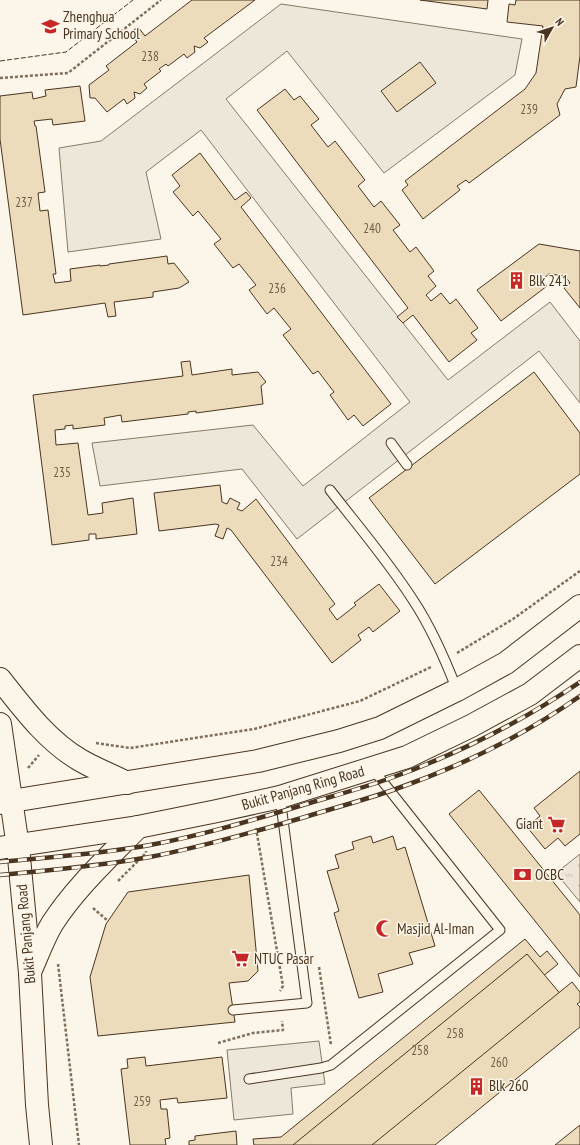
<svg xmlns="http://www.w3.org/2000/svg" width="580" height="1145" viewBox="0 0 580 1145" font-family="'PT Sans Narrow',sans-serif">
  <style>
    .grass { fill: url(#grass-tufts); stroke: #887966 }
    .parking { fill: #ede7d9; stroke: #887966 }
    .building { fill: #ecdcbc; stroke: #4a3520 }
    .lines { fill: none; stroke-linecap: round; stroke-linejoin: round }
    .service-casing { stroke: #4a3520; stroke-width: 11 }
    .secondary-casing { stroke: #4a3520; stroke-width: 24 }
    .primary-casing { stroke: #4a3520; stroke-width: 24 }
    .path { stroke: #7f6f5c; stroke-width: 2.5; stroke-dasharray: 3 2; stroke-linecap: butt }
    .service { stroke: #fbf6e9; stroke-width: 9 }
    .secondary { stroke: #fbf6e9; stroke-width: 22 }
    .primary { stroke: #fbf6e9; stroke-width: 22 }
    .rail-casing { stroke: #4a3520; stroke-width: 4.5 }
    .rail { stroke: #fbf6e9; stroke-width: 3; stroke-dasharray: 9; stroke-linecap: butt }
    .fence { stroke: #4a3520; stroke-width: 1; stroke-dasharray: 5 2; stroke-linecap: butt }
    .labels { text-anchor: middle; stroke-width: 3; stroke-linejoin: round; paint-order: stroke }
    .number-label { font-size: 13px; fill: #725f47 }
    .poi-label { font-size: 15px; fill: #4a3520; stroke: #fbf6e9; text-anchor: start }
    .street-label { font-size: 15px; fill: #4a3520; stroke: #fbf6e9 }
  </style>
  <defs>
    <pattern id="grass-tufts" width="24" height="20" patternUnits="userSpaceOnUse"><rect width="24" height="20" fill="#ede6d9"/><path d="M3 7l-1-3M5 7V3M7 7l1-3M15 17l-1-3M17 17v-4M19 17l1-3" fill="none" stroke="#cdc6ba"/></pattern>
  </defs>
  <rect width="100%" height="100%" fill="#fbf6e9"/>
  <path class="grass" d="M 580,854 L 580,902 L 556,873 Z"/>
  <g class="parking">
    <path d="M 281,4 L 522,39 L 515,75 L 384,173 L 287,51 L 226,99 L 448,380 L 550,302 L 580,341 L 580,403 L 539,351 L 297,539 L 242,469 L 100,486 L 92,443 L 253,425 L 303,486 L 410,402 L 201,130 L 146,172 L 161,239 L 68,252 L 59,148 L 101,141 Z"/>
    <path d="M 319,1041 L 325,1084 L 291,1088 L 293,1114 L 234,1120 L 227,1050 Z"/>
  </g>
  <g class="building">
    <path d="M 192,0 L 255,0 L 204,38 L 208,42 L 200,48 L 194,46 L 195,52 L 187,58 L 184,54 L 168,66 L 166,64 L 159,69 L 161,71 L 144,84 L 147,88 L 140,94 L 134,92 L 135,98 L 127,104 L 124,99 L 107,112 L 95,98 L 90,98 L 89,85 L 109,70 L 106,66 L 137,42 L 130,33 L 138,27 L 145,36 Z"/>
    <path d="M 420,0 L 488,0 L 487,9 Z"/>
    <path d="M 516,0 L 580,0 L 580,56 L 576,87 L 565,89 L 557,104 L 560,115 L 469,183 L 466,180 L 457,186 L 460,190 L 423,219 L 402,190 L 408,185 L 405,181 L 525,89 L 536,73 L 543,26 L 507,22 L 509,4 L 515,5 Z"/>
    <path d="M 420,62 L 436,83 L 397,112 L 381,91 Z"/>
    <path d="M 80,86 L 85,121 L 53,125 L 52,119 L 34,121 L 35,126 L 36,126 L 45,192 L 38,193 L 40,211 L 48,210 L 56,274 L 53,274 L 55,283 L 71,281 L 70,269 L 100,265 L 100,266 L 109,265 L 109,264 L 167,256 L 168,264 L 174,263 L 189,282 L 179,288 L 153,292 L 153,297 L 114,302 L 116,316 L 108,317 L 105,303 L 23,315 L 0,139 L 0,96 L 32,92 L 33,99 L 46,96 L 45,90 Z"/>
    <path d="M 285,89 L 294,100 L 300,96 L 319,119 L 311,125 L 328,147 L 335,141 L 365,180 L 358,186 L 374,207 L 381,201 L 400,225 L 393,230 L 410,252 L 416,247 L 434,271 L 428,276 L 436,286 L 426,295 L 431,301 L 441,293 L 450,304 L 456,299 L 478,328 L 471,333 L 477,340 L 449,362 L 413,315 L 403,323 L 397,317 L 408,308 L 257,110 Z"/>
    <path d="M 200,153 L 235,200 L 246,192 L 251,198 L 241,207 L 391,404 L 363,426 L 354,415 L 348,420 L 330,395 L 334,392 L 318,371 L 313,374 L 283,335 L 291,329 L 274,308 L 267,314 L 249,290 L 256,285 L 239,264 L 233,268 L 214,244 L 221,239 L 198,211 L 193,216 L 173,192 L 180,186 L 172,175 Z"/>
    <path d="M 539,244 L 580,251 L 580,308 L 564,288 L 570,283 L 565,276 L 549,274 L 542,280 L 547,286 L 501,321 L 477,290 Z"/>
    <path d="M 190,361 L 192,375 L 232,369 L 232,375 L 258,372 L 266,382 L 261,386 L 263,404 L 196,413 L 196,411 L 188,412 L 188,414 L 122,422 L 121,415 L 104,418 L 105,425 L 73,429 L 73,425 L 65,426 L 65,429 L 55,430 L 56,445 L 78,443 L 88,515 L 103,513 L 102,503 L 133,498 L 137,534 L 96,539 L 96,534 L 89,534 L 89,540 L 52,545 L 33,395 L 183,376 L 181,362 Z"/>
    <path d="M 534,372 L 580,433 L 580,474 L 435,584 L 369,498 Z"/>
    <path d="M 220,485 L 222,502 L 227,504 L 230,498 L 240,503 L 237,509 L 242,511 L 256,499 L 335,604 L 329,609 L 337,620 L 356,605 L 354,603 L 379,584 L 400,611 L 373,632 L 369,627 L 358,635 L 361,640 L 332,663 L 231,530 L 227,528 L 223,539 L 215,536 L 219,525 L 216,524 L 159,531 L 154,493 Z"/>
    <path d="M 580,771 L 580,834 L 565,846 L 558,838 L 545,849 L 527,827 L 540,816 L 534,808 Z"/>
    <path d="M 479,790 L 580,915 L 580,977 L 449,814 Z"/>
    <path d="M 371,836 L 373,843 L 393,836 L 397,850 L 405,847 L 435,946 L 409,953 L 413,964 L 378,974 L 383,992 L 359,998 L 334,913 L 339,911 L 327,871 L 339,868 L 335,855 L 354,849 L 352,842 Z"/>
    <path d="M 249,875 L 258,971 L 248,981 L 229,983 L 235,1022 L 98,1036 L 90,977 L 106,924 L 128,892 Z"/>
    <path d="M 525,939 L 540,957 L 547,951 L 558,964 L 335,1145 L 254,1145 L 253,1139 L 281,1137 Z"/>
    <path d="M 527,954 L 578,1015 L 419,1145 L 293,1145 Z"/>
    <path d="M 572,982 L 580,992 L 580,1002 L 577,1004 L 580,1007 L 580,1027 L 435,1145 L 372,1145 Z"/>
    <path d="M 145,1057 L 146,1066 L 222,1057 L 227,1098 L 178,1103 L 177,1098 L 160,1100 L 161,1109 L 167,1109 L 170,1138 L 165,1139 L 166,1145 L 130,1145 L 121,1069 L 128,1068 L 127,1059 Z"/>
    <path d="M 580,1125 L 580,1145 L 555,1145 Z"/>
    <path d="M 236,1131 L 237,1145 L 189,1145 L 189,1141 L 195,1140 L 195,1136 Z"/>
  </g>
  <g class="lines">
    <defs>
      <g id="service">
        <path d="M 391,443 L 407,465"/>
        <path d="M 330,490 C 358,526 388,561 413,600 C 431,627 445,659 457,690"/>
        <path d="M 233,1010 L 307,1003 L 280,797"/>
        <path d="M 249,1079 L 321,1068 L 331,1065 L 500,930 L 372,768"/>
      </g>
      <g id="secondary">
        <path d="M 0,803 L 258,761 L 339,741 L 380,728 L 457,690 L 506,663 L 580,606"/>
        <path d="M 0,848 L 138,827 L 217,811 L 280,797 L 407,757 L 471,726 L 530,694 L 580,656"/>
      </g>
      <g id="primary">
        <path d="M 0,679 C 23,708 47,741 80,760 C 95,769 112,775 127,783"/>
        <path d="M 0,724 L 18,847 L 30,973 L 37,1105 L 41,1145"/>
        <path d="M 30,972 C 37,957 43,939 52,924 C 75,888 108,858 138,827"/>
      </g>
    </defs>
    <use href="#service" class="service-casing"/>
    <use href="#secondary" class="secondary-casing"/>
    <use href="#primary" class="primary-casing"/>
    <g class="path">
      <path d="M 0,78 L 68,73 L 161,0"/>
      <path d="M 457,653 L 513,619 L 580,571"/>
      <path d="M 96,743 L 130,748 L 254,729 L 360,701 L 431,667"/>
      <path d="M 28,768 L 39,755"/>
      <path d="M 256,828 L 283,986 L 280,991"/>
      <path d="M 118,881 L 146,853 L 146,851"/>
      <path d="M 93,908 L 108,921"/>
      <path d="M 58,964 L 79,1145"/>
      <path d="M 319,967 L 331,1045"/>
      <path d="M 218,1043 L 253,1033 L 283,1030 L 282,1021"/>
    </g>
    <use href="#service" class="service"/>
    <use href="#secondary" class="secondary"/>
    <use href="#primary" class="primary"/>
    <defs>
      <g id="rail">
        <path d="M 0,862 C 50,857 101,854 150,845 C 199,836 246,822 293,808 C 325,798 357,790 388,779 C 456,755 521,722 580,682"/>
        <path d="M 0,875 C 50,870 101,866 150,857 C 202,847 254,832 305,817 C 334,808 364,800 393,790 C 459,767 523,736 580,696"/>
      </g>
    </defs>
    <use href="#rail" class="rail-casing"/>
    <use href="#rail" class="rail"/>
    <path class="fence" d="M 0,61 L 66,52 L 133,0"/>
  </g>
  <defs>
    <symbol id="school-bare" viewBox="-9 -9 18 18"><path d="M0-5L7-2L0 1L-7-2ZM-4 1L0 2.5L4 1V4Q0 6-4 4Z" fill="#c62828" stroke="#fbf6e9" stroke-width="2.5" paint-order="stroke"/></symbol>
    <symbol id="building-bare" viewBox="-9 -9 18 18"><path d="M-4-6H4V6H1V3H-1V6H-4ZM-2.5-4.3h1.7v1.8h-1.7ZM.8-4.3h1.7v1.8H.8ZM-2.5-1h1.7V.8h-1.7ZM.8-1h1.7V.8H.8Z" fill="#c62828" stroke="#fbf6e9" stroke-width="2.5" paint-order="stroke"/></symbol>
    <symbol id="supermarket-bare" viewBox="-9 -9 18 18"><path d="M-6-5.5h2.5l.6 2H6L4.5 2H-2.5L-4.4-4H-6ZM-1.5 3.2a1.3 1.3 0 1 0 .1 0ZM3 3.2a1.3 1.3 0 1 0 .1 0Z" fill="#c62828" stroke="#fbf6e9" stroke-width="2.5" paint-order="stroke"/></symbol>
    <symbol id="bank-bare" viewBox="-9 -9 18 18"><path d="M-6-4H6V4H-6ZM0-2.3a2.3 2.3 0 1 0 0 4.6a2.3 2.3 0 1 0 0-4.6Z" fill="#c62828" stroke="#fbf6e9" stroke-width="2.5" paint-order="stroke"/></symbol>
    <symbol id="mosque-bare" viewBox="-9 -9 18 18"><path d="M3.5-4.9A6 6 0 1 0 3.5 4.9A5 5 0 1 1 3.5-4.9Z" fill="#c62828" stroke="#fbf6e9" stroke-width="2.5" paint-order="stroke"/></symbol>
  </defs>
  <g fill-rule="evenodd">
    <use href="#school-bare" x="38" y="14" width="25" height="25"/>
    <use href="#building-bare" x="504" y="268" width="25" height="25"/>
    <use href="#supermarket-bare" x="544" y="812" width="25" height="25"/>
    <use href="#bank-bare" x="510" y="862" width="25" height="25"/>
    <use href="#mosque-bare" x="372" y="916" width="25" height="25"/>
    <use href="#supermarket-bare" x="228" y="946" width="25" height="25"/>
    <use href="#building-bare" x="464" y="1074" width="25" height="25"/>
  </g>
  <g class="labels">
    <g class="number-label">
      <text x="150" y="61">238</text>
      <text x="529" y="114">239</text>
      <text x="24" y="207">237</text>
      <text x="372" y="233">240</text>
      <text x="277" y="293">236</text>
      <text x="62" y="477">235</text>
      <text x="279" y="566">234</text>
      <text x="455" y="1038">258</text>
      <text x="420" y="1055">258</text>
      <text x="499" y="1067">260</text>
      <text x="142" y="1106">259</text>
    </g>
    <g class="poi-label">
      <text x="63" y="22">Zhenghua<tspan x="63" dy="17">Primary School</tspan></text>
      <text x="529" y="286">Blk 241</text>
      <text x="543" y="829" text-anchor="end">Giant</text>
      <text x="535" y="880">OCBC</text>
      <text x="397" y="934">Masjid Al-Iman</text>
      <text x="254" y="964">NTUC Pasar</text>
      <text x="489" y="1091">Blk 260</text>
    </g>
    <g class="street-label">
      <text transform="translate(303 788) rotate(-16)" y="5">Bukit Panjang Ring Road</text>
      <text transform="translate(26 934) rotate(-95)" y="5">Bukit Panjang Road</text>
    </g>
  </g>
  <g transform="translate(552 28) rotate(51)" stroke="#fbf6e9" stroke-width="3" paint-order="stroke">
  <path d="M0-3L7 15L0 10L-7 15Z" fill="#4a3520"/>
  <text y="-6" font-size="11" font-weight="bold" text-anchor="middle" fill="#4a3520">N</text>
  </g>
</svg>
